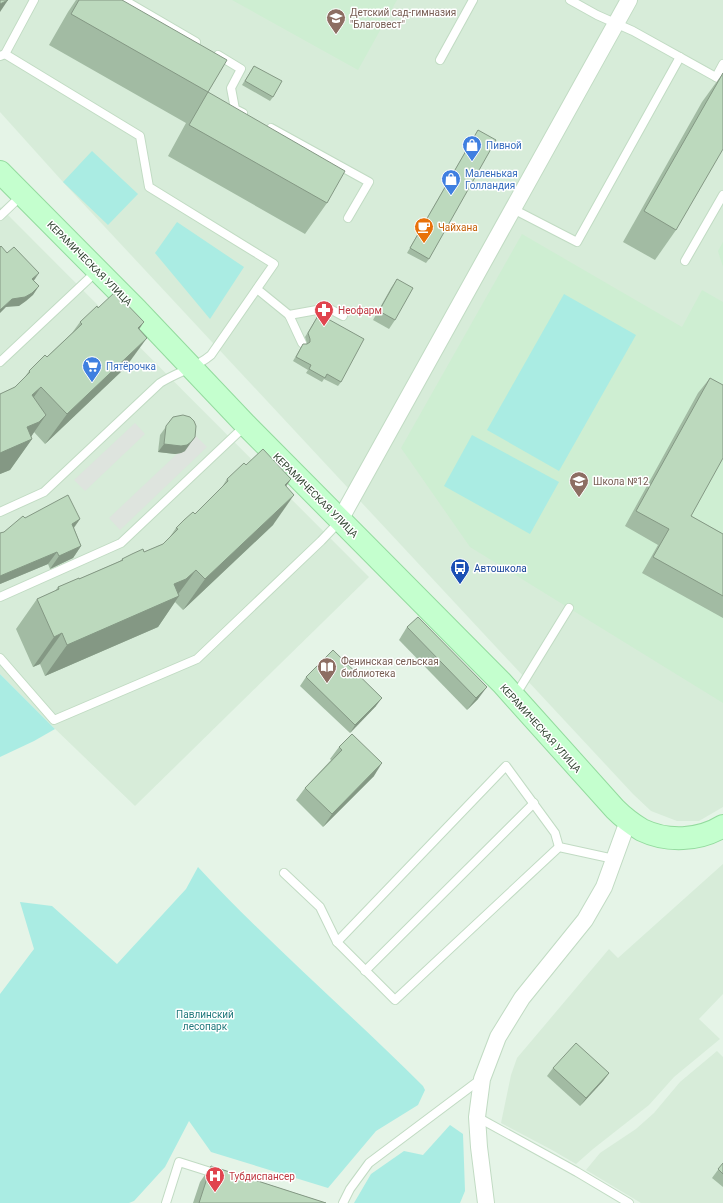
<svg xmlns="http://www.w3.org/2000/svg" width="723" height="1203" viewBox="0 0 723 1203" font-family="Roboto,sans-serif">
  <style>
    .residential { fill: #d7ecd9 }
    .education { fill: #ceeed2 }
    .green { fill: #aaece3 }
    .parking { fill: #dee4de }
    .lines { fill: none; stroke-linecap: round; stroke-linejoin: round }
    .lane-casing { stroke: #c1dbc3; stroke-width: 10 }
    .street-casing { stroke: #c1dbc3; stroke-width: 18 }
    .secondary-casing { stroke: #93db9e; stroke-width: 24 }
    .lane { stroke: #fff; stroke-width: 8 }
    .street { stroke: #fff; stroke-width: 16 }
    .secondary { stroke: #c4ffce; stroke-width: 22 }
    .wall { fill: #a2bba3 }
    .shaded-wall { fill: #849884 }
    .building { fill: #bcd9bd; stroke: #849884 }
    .labels { text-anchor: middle; stroke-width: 3; stroke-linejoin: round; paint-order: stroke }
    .education-label { font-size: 10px; fill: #785e54; stroke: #fff; text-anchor: start }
    .shop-label { font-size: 10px; fill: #366cbe; stroke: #fff; text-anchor: start }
    .food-label { font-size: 10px; fill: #c56008; stroke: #fff; text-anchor: start }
    .street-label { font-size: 10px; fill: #344734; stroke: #fff }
    .health-label { font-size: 10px; fill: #be3a42; stroke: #fff; text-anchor: start }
    .transit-label { font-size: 10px; fill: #164399; stroke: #fff; text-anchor: start }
    .park-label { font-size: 10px; fill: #237a7d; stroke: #fff }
  </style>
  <rect width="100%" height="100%" fill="#e5f4e7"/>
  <g class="residential">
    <path d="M 0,0 L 723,0 L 723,807 L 699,821 L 677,821 L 651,811 L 633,794 L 63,182 L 0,112 Z"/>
    <path d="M 0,207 L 369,577 L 135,806 L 50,724 L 0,674 Z"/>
    <path d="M 723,864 L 723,994 L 699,1019 L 720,1039 L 674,1077 L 649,1105 L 593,1149 L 576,1164 L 552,1150 L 501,1123 L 511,1075 L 517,1058 L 609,949 L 618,958 Z"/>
    <path d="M 717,1051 L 723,1057 L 723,1203 L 641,1203 L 586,1170 L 600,1153 L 636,1129 L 654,1113 L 680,1082 Z"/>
  </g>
  <g class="education">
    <path d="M 232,0 L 397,0 L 358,70 Z"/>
    <path d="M 522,234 L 682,327 L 702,290 L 723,302 L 723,703 L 470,547 L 401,448 Z"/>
    <path d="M 723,242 L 723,267 L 718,251 Z"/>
  </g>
  <g class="green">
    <path d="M 92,151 L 138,194 L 108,225 L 63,182 Z"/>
    <path d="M 177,222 L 244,267 L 210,319 L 155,253 Z"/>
    <path d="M 564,294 L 636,335 L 559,471 L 487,430 Z"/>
    <path d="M 472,435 L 559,482 L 530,534 L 444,486 Z"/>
    <path d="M 0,674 L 55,729 L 34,741 L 0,757 Z"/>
    <path d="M 198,867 C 269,944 349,1012 423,1086 L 425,1090 L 418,1105 L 376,1131 L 328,1188 L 211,1152 L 189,1121 L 165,1167 L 134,1201 L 129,1203 L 0,1203 L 0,994 L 34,949 L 20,902 L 52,906 L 117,964 L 186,889 Z"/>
    <path d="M 450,1125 L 463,1134 L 465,1191 L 460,1203 L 354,1203 L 371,1174 L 404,1151 L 423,1155 Z"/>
  </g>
  <g class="parking">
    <path d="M 135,423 L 145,434 L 85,491 L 74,480 Z"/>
    <path d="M 196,436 L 207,447 L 120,530 L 109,518 Z"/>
  </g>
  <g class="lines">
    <defs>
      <g id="lane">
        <path d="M 124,0 L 196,42"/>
        <path d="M 570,0 L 597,15 L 633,31 L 723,81"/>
        <path d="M 218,55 L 241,69 L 231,88 L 235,109 L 243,113"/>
        <path d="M 0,56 L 5,54 L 34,0"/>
        <path d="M 440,60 L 473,0"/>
        <path d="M 716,77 L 723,64"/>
        <path d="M 271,128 L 369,182 L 348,218"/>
        <path d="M 513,209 L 577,242 L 680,57"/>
        <path d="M 0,216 L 22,195"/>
        <path d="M 685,261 L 723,195"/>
        <path d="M 257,289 L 289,315 L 302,343"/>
        <path d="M 289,315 L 328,308 L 343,316"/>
        <path d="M 0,362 L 97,271"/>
        <path d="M 0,512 L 44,492 L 160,383 C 177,372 196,368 211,355 L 274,264 L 149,187 L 140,136 L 5,54"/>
        <path d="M 0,597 L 121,543 L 246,425"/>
        <path d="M 0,658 L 54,720 L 197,659 L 321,541 L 340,521"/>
        <path d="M 515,696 L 569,608"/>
        <path d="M 284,873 L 320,907 L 337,942 L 395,1000 L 559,847 L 614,859"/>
        <path d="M 337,942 L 506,766 L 555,833 L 559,847"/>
        <path d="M 365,971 L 534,803"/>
        <path d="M 477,1117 L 577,1172 L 629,1203"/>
        <path d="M 166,1203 L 179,1162 L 217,1174"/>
        <path d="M 343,1203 L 350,1189 L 369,1163 L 481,1079"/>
      </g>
      <g id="street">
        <path d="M 340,520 L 629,0"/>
        <path d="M 486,1203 L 479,1147 L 477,1117 L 482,1079 L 498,1037 L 522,998 L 585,920 L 604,887 L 628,821"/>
      </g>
      <path id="secondary" d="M 0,172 L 137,310 L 246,425 L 502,683 L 615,809 C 623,817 632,824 642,830 C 667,842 699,841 723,826"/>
    </defs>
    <use href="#lane" class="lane-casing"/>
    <use href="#street" class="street-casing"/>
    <use href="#secondary" class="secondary-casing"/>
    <use href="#lane" class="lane"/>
    <use href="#street" class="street"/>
    <use href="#secondary" class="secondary"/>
  </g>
  <g class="wall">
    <path d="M 76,0 L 122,0 L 208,92 L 327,203 L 305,234 L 168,156 L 186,123 L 49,45 L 68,12 Z"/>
    <path d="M 254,66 L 273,97 L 270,101 L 242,85 Z"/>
    <path d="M 723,73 L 676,230 L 655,260 L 623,242 L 702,102 Z"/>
    <path d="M 478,130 L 429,259 L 426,263 L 407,253 Z"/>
    <path d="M 397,279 L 395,320 L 389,329 L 373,320 L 391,288 Z"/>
    <path d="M 319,314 L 341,382 L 338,386 L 324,379 L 322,382 L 306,373 L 308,370 L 293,361 L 303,344 L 307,344 L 307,343 L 305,337 Z"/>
    <path d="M 80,322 L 139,330 L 125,368 L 45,444 L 34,432 L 31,437 L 32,439 L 10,470 L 0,474 L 0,394 L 15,387 L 22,381 L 29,371 L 47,357 L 72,333 Z"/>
    <path d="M 710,378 L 691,516 L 723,534 L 723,618 L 642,573 L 658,545 L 625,526 L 698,393 Z"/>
    <path d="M 173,417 L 185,451 L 181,453 L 175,454 L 158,452 L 160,435 Z"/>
    <path d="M 246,465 L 291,479 L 286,486 L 273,525 L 183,610 L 175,602 L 158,627 L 45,676 L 40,664 L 33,667 L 16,629 L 37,599 L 55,591 L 58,587 L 79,579 L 120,561 L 122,559 L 144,552 L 163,544 L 169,538 L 176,528 L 195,514 L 220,490 L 227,479 Z"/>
    <path d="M 25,518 L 80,519 L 74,528 L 81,546 L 73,558 L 50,569 L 48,564 L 0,584 L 0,533 L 4,532 Z"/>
    <path d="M 407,627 L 478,699 L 467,710 L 399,640 Z"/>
    <path d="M 306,677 L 376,706 L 350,733 L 300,686 Z"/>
    <path d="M 339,747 L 374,776 L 323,827 L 296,800 L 305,788 L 331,760 L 330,759 Z"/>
    <path d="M 553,1068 L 609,1073 L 603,1081 L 580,1106 L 547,1076 Z"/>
    <path d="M 723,1163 L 723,1187 L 712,1178 Z"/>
    <path d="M 211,1166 L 326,1203 L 193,1203 L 200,1182 Z"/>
  </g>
  <g class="shaded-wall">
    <path d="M 8,0 L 0,12 L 0,4 Z"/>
    <path d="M 39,273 L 33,282 L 32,279 Z"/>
    <path d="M 39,286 L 33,295 L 26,301 L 19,306 L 6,307 L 0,313 L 0,310 L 12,299 Z"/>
    <path d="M 144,322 L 123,353 L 138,328 Z"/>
    <path d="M 147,338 L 125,368 L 45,444 L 67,414 Z"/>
    <path d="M 41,387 L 19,418 L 32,395 Z"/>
    <path d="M 46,415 L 28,441 L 32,439 L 10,470 L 0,474 L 0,453 L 27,427 Z"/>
    <path d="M 195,437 L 185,451 L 181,453 L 175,454 L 158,452 L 164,444 Z"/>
    <path d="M 291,479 L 270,510 L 285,485 Z"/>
    <path d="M 294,495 L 273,525 L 183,610 L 205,579 Z"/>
    <path d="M 80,519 L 71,531 L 72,524 Z"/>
    <path d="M 81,546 L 73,558 L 50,569 L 59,556 Z"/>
    <path d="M 57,552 L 48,564 L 0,584 L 0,576 Z"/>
    <path d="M 196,570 L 176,597 L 179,596 L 158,627 L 45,676 L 67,645 L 174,584 Z"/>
    <path d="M 62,633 L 40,664 L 33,667 L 54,637 Z"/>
    <path d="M 487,687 L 478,699 L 467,710 L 476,698 Z"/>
    <path d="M 382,698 L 376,706 L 350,733 L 355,725 Z"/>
    <path d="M 382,763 L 374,776 L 323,827 L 332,814 Z"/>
    <path d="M 609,1073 L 603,1081 L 580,1106 L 586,1098 Z"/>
  </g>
  <g class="building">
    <path d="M 0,0 L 8,0 L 0,4 Z"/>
    <path d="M 79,0 L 122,0 L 227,60 L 208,92 L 71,14 Z"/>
    <path d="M 254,66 L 282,81 L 273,97 L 245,81 Z"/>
    <path d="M 723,73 L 723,149 L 676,230 L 644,211 Z"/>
    <path d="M 208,92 L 345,171 L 327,203 L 189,125 Z"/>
    <path d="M 478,130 L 496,140 L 429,259 L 410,248 Z"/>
    <path d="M 1,246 L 7,253 L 14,247 L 39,273 L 32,279 L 39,286 L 32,293 L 25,297 L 12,299 L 0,310 L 0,247 Z"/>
    <path d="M 397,279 L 413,288 L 395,320 L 379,311 Z"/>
    <path d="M 115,292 L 144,322 L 138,328 L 147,338 L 67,414 L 41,387 L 32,395 L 46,415 L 39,422 L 27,427 L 32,439 L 0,453 L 0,394 L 15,387 L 30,372 L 29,371 L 45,355 L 47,357 L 82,324 L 80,322 L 97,306 L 98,308 Z"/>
    <path d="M 319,314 L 364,339 L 341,382 L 327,374 L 325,378 L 309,369 L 311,365 L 296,357 L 303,344 L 307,344 L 310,342 L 310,339 L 308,333 Z"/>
    <path d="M 710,378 L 723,385 L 723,458 L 691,516 L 723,534 L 723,596 L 653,557 L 669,529 L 636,511 Z"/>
    <path d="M 183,415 L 190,417 L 194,421 L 196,426 L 195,437 L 191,442 L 187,445 L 181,446 L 164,444 L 166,426 L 173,417 Z"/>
    <path d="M 263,449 L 291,479 L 285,485 L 294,495 L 205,579 L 196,570 L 186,579 L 174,584 L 179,596 L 67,645 L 62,633 L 54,637 L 37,599 L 59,589 L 58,587 L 79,578 L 79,579 L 123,560 L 122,559 L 132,554 L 143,549 L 144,552 L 163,544 L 178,529 L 176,528 L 184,520 L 193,512 L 195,514 L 228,481 L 227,479 L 244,463 L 246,465 Z"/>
    <path d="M 68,495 L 80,519 L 72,524 L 81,546 L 59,556 L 57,552 L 0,576 L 0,533 L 4,532 L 23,516 L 25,518 Z"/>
    <path d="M 418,617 L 487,687 L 476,698 L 407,627 Z"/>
    <path d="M 333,650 L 382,698 L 355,725 L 306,677 Z"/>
    <path d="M 352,734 L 382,763 L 332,814 L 305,788 L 342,750 L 339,747 Z"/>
    <path d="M 576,1043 L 609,1073 L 586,1098 L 553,1068 Z"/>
    <path d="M 723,1163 L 723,1174 L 718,1169 Z"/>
    <path d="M 211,1166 L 326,1203 L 199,1203 Z"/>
  </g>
  <defs>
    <symbol id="school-pin" viewBox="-11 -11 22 30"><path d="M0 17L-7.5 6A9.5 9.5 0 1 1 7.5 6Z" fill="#8d6e63" stroke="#fff"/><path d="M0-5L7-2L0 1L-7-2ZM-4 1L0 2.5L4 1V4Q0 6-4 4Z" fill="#fff"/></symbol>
    <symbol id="shop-pin" viewBox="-11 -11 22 30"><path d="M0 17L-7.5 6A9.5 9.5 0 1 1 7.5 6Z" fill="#3f7fe0" stroke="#fff"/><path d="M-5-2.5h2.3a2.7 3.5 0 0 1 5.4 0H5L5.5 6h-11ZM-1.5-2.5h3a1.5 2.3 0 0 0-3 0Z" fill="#fff"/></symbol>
    <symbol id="cafe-pin" viewBox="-11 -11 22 30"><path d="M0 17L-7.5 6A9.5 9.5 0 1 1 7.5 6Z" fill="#e8710a" stroke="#fff"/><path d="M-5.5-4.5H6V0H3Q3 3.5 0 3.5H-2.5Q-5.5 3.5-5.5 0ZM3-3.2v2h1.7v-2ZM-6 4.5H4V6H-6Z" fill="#fff"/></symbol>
    <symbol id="pharmacy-pin" viewBox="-11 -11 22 30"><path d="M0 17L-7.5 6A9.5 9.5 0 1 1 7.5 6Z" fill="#e0444e" stroke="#fff"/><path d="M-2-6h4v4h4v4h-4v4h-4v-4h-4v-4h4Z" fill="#fff"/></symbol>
    <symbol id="supermarket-pin" viewBox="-11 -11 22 30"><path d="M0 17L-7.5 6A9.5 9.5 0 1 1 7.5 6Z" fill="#3f7fe0" stroke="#fff"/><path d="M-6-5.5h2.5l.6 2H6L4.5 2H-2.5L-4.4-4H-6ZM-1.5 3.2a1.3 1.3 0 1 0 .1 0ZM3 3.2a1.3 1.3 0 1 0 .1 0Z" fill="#fff"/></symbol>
    <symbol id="bus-pin" viewBox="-11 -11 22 30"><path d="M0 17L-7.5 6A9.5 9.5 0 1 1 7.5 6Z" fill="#1a4fb4" stroke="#fff"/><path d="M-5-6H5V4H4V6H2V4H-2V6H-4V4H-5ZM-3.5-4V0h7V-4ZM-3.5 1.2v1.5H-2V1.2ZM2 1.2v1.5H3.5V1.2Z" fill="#fff"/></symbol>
    <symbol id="library-pin" viewBox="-11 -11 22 30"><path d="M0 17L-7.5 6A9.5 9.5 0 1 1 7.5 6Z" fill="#8d6e63" stroke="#fff"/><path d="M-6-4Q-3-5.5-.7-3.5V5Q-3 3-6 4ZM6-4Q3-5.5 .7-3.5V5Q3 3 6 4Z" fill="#fff"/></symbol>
    <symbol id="hospital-pin" viewBox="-11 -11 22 30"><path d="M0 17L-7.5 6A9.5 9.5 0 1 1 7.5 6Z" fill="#e0444e" stroke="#fff"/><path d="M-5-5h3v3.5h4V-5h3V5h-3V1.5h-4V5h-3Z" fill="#fff"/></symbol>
  </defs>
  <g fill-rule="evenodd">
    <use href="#school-pin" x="325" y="7" width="22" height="30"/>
    <use href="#shop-pin" x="461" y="134" width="22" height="30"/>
    <use href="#shop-pin" x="440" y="168" width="22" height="30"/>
    <use href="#cafe-pin" x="413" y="216" width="22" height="30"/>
    <use href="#pharmacy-pin" x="313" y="299" width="22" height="30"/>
    <use href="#supermarket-pin" x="81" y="355" width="22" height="30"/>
    <use href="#school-pin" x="568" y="470" width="22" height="30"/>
    <use href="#bus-pin" x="449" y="557" width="22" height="30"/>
    <use href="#library-pin" x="316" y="656" width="22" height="30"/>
    <use href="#hospital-pin" x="204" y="1165" width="22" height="30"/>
  </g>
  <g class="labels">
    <g class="education-label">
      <text x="350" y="16">Детский сад-гимназия<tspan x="350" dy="12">"Благовест"</tspan></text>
      <text x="593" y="485">Школа №12</text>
      <text x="341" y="665">Фенинская сельская<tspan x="341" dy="12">библиотека</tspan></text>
    </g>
    <g class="shop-label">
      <text x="486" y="149">Пивной</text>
      <text x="465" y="177">Маленькая<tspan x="465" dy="12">Голландия</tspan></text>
      <text x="106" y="370">Пятёрочка</text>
    </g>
    <g class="food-label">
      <text x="438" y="231">Чайхана</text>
    </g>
    <g class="street-label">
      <text transform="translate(90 263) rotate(45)" y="4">КЕРАМИЧЕСКАЯ УЛИЦА</text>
      <text transform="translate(316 495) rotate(45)" y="4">КЕРАМИЧЕСКАЯ УЛИЦА</text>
      <text transform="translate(541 728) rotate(48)" y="4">КЕРАМИЧЕСКАЯ УЛИЦА</text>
    </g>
    <g class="health-label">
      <text x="338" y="314">Неофарм</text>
      <text x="229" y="1180">Тубдиспансер</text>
    </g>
    <g class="transit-label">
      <text x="474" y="572">Автошкола</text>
    </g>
    <g class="park-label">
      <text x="205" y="1018">Павлинский<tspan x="205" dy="12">лесопарк</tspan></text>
    </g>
  </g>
</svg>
